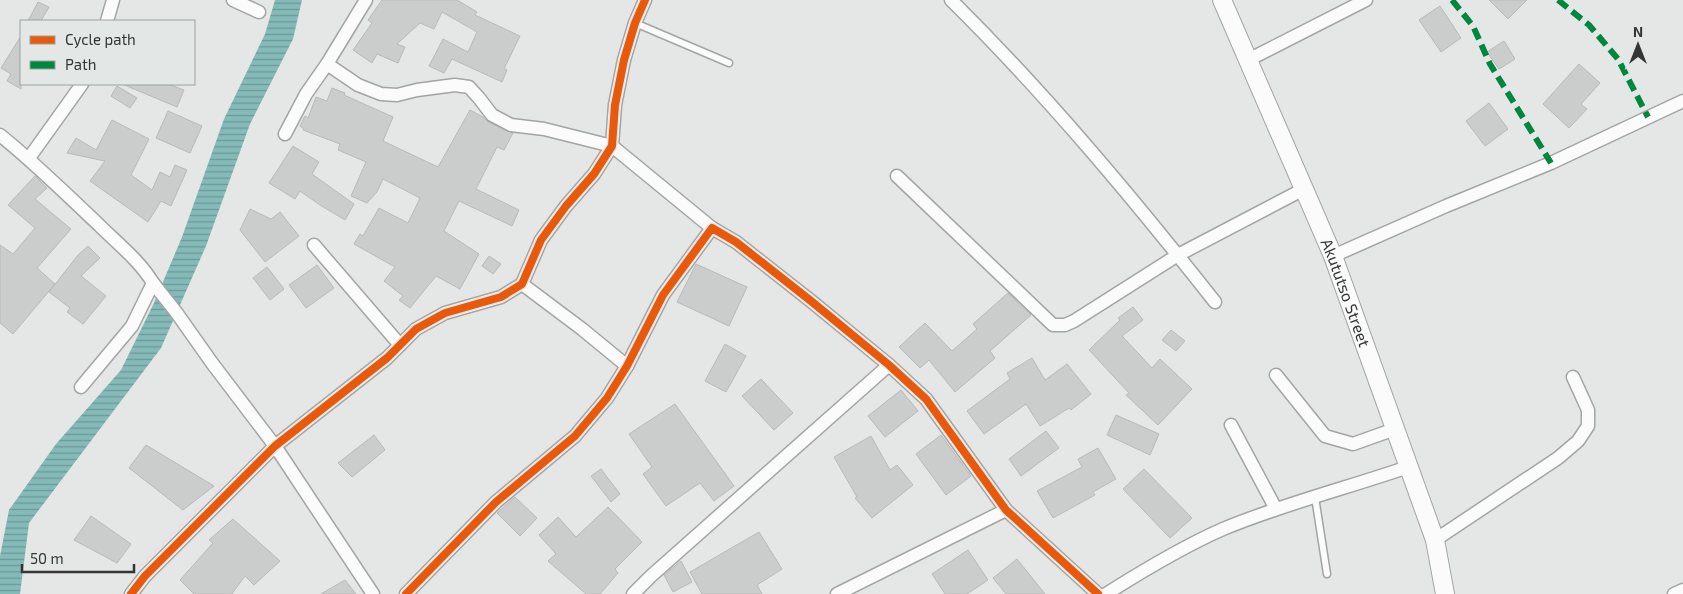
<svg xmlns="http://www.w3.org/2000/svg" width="1683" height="594" viewBox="0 0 1683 594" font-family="'Exo 2',sans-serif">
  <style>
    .water { fill: url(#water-rules) }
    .building { fill: #cbcdcd; stroke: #b8bab9 }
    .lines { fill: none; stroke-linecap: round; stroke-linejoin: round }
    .lane-casing { stroke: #a3a4a4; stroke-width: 9 }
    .street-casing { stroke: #a3a4a4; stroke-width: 15 }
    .secondary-casing { stroke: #a3a4a4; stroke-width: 20 }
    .lane { stroke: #fbfbfb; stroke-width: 6 }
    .street { stroke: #fbfbfb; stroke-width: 12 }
    .secondary { stroke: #fbfbfb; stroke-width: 18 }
    .quiet { stroke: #00873e; stroke-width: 6; stroke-dasharray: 12 6; stroke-linecap: butt }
    .cycleway-casing { stroke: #e3e8e7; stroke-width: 11 }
    .cycleway { stroke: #e8590c; stroke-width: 8 }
    .labels { text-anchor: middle; stroke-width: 4; stroke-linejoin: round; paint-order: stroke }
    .street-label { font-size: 16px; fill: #343635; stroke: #e3e8e7 }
  </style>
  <defs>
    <pattern id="water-rules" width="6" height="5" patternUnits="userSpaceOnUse" patternTransform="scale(1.25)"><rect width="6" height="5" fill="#84bab8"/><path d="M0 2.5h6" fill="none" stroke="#6d9896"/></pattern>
  </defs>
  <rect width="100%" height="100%" fill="#e4e7e6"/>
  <path class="water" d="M 275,0 L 302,0 L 293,39 L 250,124 L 206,246 L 161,348 L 29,523 L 20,594 L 0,594 L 0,556 L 9,510 L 56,444 L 121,370 L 154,303 L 182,237 L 224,119 L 265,34 Z"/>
  <g class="building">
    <path d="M 382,0 L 457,0 L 477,12 L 475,15 L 520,36 L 504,69 L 507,70 L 502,82 L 452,59 L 444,73 L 429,66 L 443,39 L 468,52 L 477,32 L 442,12 L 434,29 L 420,23 L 397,44 L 405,47 L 398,63 L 377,54 L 372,63 L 353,50 L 372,23 L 368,20 Z"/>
    <path d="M 1489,0 L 1527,0 L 1508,19 Z"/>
    <path d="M 38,2 L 49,7 L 41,21 L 28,21 Z"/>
    <path d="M 1440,6 L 1461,38 L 1441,52 L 1419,20 Z"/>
    <path d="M 21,36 L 21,89 L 7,81 L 11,74 L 1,68 Z"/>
    <path d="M 1504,41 L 1515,59 L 1499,69 L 1487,52 Z"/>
    <path d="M 1579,64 L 1600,83 L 1581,104 L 1587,109 L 1569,128 L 1543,104 Z"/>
    <path d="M 122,84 L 168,84 L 184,90 L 177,107 Z"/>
    <path d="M 117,86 L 137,98 L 130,108 L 111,96 Z"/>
    <path d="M 332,88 L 345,93 L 344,95 L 393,117 L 383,141 L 438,167 L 470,110 L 483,117 L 488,122 L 513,133 L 504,150 L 497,147 L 476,189 L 519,210 L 512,226 L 459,201 L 444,231 L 479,254 L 460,289 L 436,276 L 410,308 L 399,300 L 403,296 L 384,281 L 395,267 L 354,244 L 360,234 L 363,236 L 379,208 L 408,223 L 420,198 L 383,179 L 377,192 L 367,203 L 351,196 L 366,162 L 338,150 L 340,144 L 303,130 L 304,129 L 300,126 L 305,116 L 308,118 L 316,97 L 327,101 Z"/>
    <path d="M 1489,103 L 1508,129 L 1485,146 L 1466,121 Z"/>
    <path d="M 168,111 L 202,126 L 190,153 L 156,138 Z"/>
    <path d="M 112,120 L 149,139 L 131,175 L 152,190 L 160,172 L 170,177 L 175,165 L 187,170 L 171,206 L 161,201 L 148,222 L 90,181 L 105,161 L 67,153 L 76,138 L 96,150 Z"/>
    <path d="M 293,146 L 319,162 L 312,174 L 354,204 L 345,220 L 320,205 L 300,191 L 295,199 L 269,183 Z"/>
    <path d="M 35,176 L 47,188 L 35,199 L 71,229 L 37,268 L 55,284 L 13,334 L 0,323 L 0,245 L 13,254 L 35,228 L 8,205 Z"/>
    <path d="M 250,209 L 271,219 L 280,212 L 299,236 L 265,262 L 240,230 Z"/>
    <path d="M 88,246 L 100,258 L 81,276 L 106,296 L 83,324 L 67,312 L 70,308 L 49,292 L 78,255 Z"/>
    <path d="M 489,256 L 501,264 L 493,274 L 482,266 Z"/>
    <path d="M 696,264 L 747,287 L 729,326 L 677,302 Z"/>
    <path d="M 317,265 L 334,288 L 306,308 L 289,285 Z"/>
    <path d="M 267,267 L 284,289 L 270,300 L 253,278 Z"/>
    <path d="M 1008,293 L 1031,315 L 990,351 L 995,358 L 955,392 L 929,360 L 920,368 L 899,347 L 925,323 L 952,351 L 977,329 L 973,324 Z"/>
    <path d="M 1133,307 L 1143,320 L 1122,336 L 1152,368 L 1160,359 L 1192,389 L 1158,425 L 1126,395 L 1129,393 L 1089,350 L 1120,320 L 1118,318 Z"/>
    <path d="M 1171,330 L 1185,341 L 1176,351 L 1162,340 Z"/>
    <path d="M 725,344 L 746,356 L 726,392 L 705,381 Z"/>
    <path d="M 1032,358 L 1045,380 L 1067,364 L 1091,394 L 1071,410 L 1069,408 L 1040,426 L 1026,404 L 984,434 L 967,411 L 1010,379 L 1007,373 Z"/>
    <path d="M 761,379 L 793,413 L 774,430 L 742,396 Z"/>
    <path d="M 901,390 L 918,411 L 885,437 L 868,416 Z"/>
    <path d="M 675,404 L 734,486 L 714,501 L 700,483 L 666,506 L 643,474 L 652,467 L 629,434 Z"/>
    <path d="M 1116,415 L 1159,434 L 1150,455 L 1107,435 Z"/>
    <path d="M 1046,431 L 1059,448 L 1021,476 L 1009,459 Z"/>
    <path d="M 374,435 L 385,450 L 352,477 L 338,463 Z"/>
    <path d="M 941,435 L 971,476 L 946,495 L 916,454 Z"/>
    <path d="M 871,436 L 890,470 L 897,465 L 913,485 L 872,518 L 855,498 L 857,497 L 834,457 Z"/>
    <path d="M 146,445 L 214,486 L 183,510 L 129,468 Z"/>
    <path d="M 1098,448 L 1116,479 L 1093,492 L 1095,495 L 1053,518 L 1037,491 L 1082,467 L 1078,459 Z"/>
    <path d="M 601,469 L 620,494 L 611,502 L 591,476 Z"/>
    <path d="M 1144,469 L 1192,518 L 1170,538 L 1123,489 Z"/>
    <path d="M 515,497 L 537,518 L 520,536 L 497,513 Z"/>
    <path d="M 608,507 L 642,542 L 615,569 L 618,573 L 600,594 L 586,594 L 548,561 L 556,554 L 539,535 L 558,517 L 576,537 Z"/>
    <path d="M 91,516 L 131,544 L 117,563 L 74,540 Z"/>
    <path d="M 233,519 L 280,561 L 254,585 L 245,576 L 232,594 L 194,594 L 180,580 L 213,543 L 209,540 Z"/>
    <path d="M 759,532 L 782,569 L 757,585 L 762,594 L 702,594 L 690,572 Z"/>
    <path d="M 968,550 L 988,580 L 967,594 L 945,594 L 932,574 Z"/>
    <path d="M 1017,559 L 1045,594 L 1006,594 L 993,578 Z"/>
    <path d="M 681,561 L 692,582 L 673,592 L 664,575 Z"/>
    <path d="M 345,580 L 356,594 L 321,594 Z"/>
  </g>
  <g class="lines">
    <defs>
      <g id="lane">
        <path d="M 635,23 L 729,63"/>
        <path d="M 1315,497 L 1327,574"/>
      </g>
      <g id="street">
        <path d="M 233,0 L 259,12"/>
        <path d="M 951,0 C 1046,94 1132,197 1215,302"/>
        <path d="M 107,21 L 113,0"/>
        <path d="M 1248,60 L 1366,0"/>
        <path d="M 327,64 L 358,85 L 381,94 L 397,95 L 417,90 L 455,85 L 469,87 L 479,98 L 492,115 L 511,125 L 544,129 L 612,146 L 712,228"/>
        <path d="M 285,134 L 306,94 L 327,64 L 366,0"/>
        <path d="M 0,135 C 35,163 66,194 99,225 C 117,243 140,261 153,283 L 132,326 L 81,387"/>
        <path d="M 29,158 L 82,84"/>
        <path d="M 897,176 L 1053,325 L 1065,325 L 1074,321 L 1178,255 L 1304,189"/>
        <path d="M 314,245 L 400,345"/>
        <path d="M 1333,256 L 1446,206 L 1551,163 L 1683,101"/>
        <path d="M 153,283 L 176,312 L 212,363 L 275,446 L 373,594"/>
        <path d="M 522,284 L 582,329 L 627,366"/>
        <path d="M 1276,375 L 1325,436 L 1353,444 L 1395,429"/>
        <path d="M 1231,425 L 1276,509"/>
        <path d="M 1435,540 L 1558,458 L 1578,441 L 1588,426 L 1588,410 L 1573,377"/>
        <path d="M 131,594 L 145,576 L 275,446 L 387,358 L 416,329 L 445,313 L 501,297 L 522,284 L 541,240 L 566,206 L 594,174 L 612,146 L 615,105 L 624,60 L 635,23 L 645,0"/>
        <path d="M 406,594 L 496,502 L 575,436 L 607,398 L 627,366 L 663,295 L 712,228 L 736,242 L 811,301 L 889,365 L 926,399 L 1006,510 L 1098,594"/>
        <path d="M 633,594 L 651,576 L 889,365"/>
        <path d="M 837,594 L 1006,510"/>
        <path d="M 1106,594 C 1144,570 1182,547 1223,529 C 1283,504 1347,488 1408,467"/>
        <path d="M 1674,594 L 1683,590"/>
      </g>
      <g id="secondary">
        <path id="s1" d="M 1222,0 L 1333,256 L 1435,540 L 1445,594"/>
      </g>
    </defs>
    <use href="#lane" class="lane-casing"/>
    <use href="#street" class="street-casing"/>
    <use href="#secondary" class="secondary-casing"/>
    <use href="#lane" class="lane"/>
    <use href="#street" class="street"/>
    <use href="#secondary" class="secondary"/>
    <g class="quiet">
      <path d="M 1452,0 L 1473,26 L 1490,64 L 1551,163"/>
      <path d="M 1558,0 L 1589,25 L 1618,59 L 1648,117"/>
    </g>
    <defs>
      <g id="cycleway">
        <path d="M 131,594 L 145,576 L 275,446 L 387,358 L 416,329 L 445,313 L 501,297 L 522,284 L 541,240 L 566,206 L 594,174 L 612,146 L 615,105 L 624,60 L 635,23 L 645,0"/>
        <path d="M 406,594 L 496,502 L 575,436 L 607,398 L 627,366 L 663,295 L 712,228 L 736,242 L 811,301 L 889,365 L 926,399 L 1006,510 L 1098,594"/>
      </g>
    </defs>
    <use href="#cycleway" class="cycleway-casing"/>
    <use href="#cycleway" class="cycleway"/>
  </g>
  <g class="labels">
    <g class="street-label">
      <text dy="6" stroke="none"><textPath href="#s1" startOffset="318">Akututso Street</textPath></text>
    </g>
  </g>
  <rect x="20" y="20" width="175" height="65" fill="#e3e8e7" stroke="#9da1a0"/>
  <rect x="30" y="36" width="25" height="8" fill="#e8590c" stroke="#9da1a0"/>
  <text x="65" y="45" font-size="15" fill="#343635">Cycle path</text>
  <rect x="30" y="61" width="25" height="8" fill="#00873e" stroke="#9da1a0"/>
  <text x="65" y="70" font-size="15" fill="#343635">Path</text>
  <g transform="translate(1638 45)" stroke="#e3e8e7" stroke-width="4" paint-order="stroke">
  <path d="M0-4L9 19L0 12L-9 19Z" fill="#343635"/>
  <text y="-8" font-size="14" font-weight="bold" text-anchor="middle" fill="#343635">N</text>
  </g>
  <path d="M22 564v8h112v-8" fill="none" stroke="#343635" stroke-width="2.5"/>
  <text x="30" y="564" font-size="15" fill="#343635" stroke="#e3e8e7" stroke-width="4" paint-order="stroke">50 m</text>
</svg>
